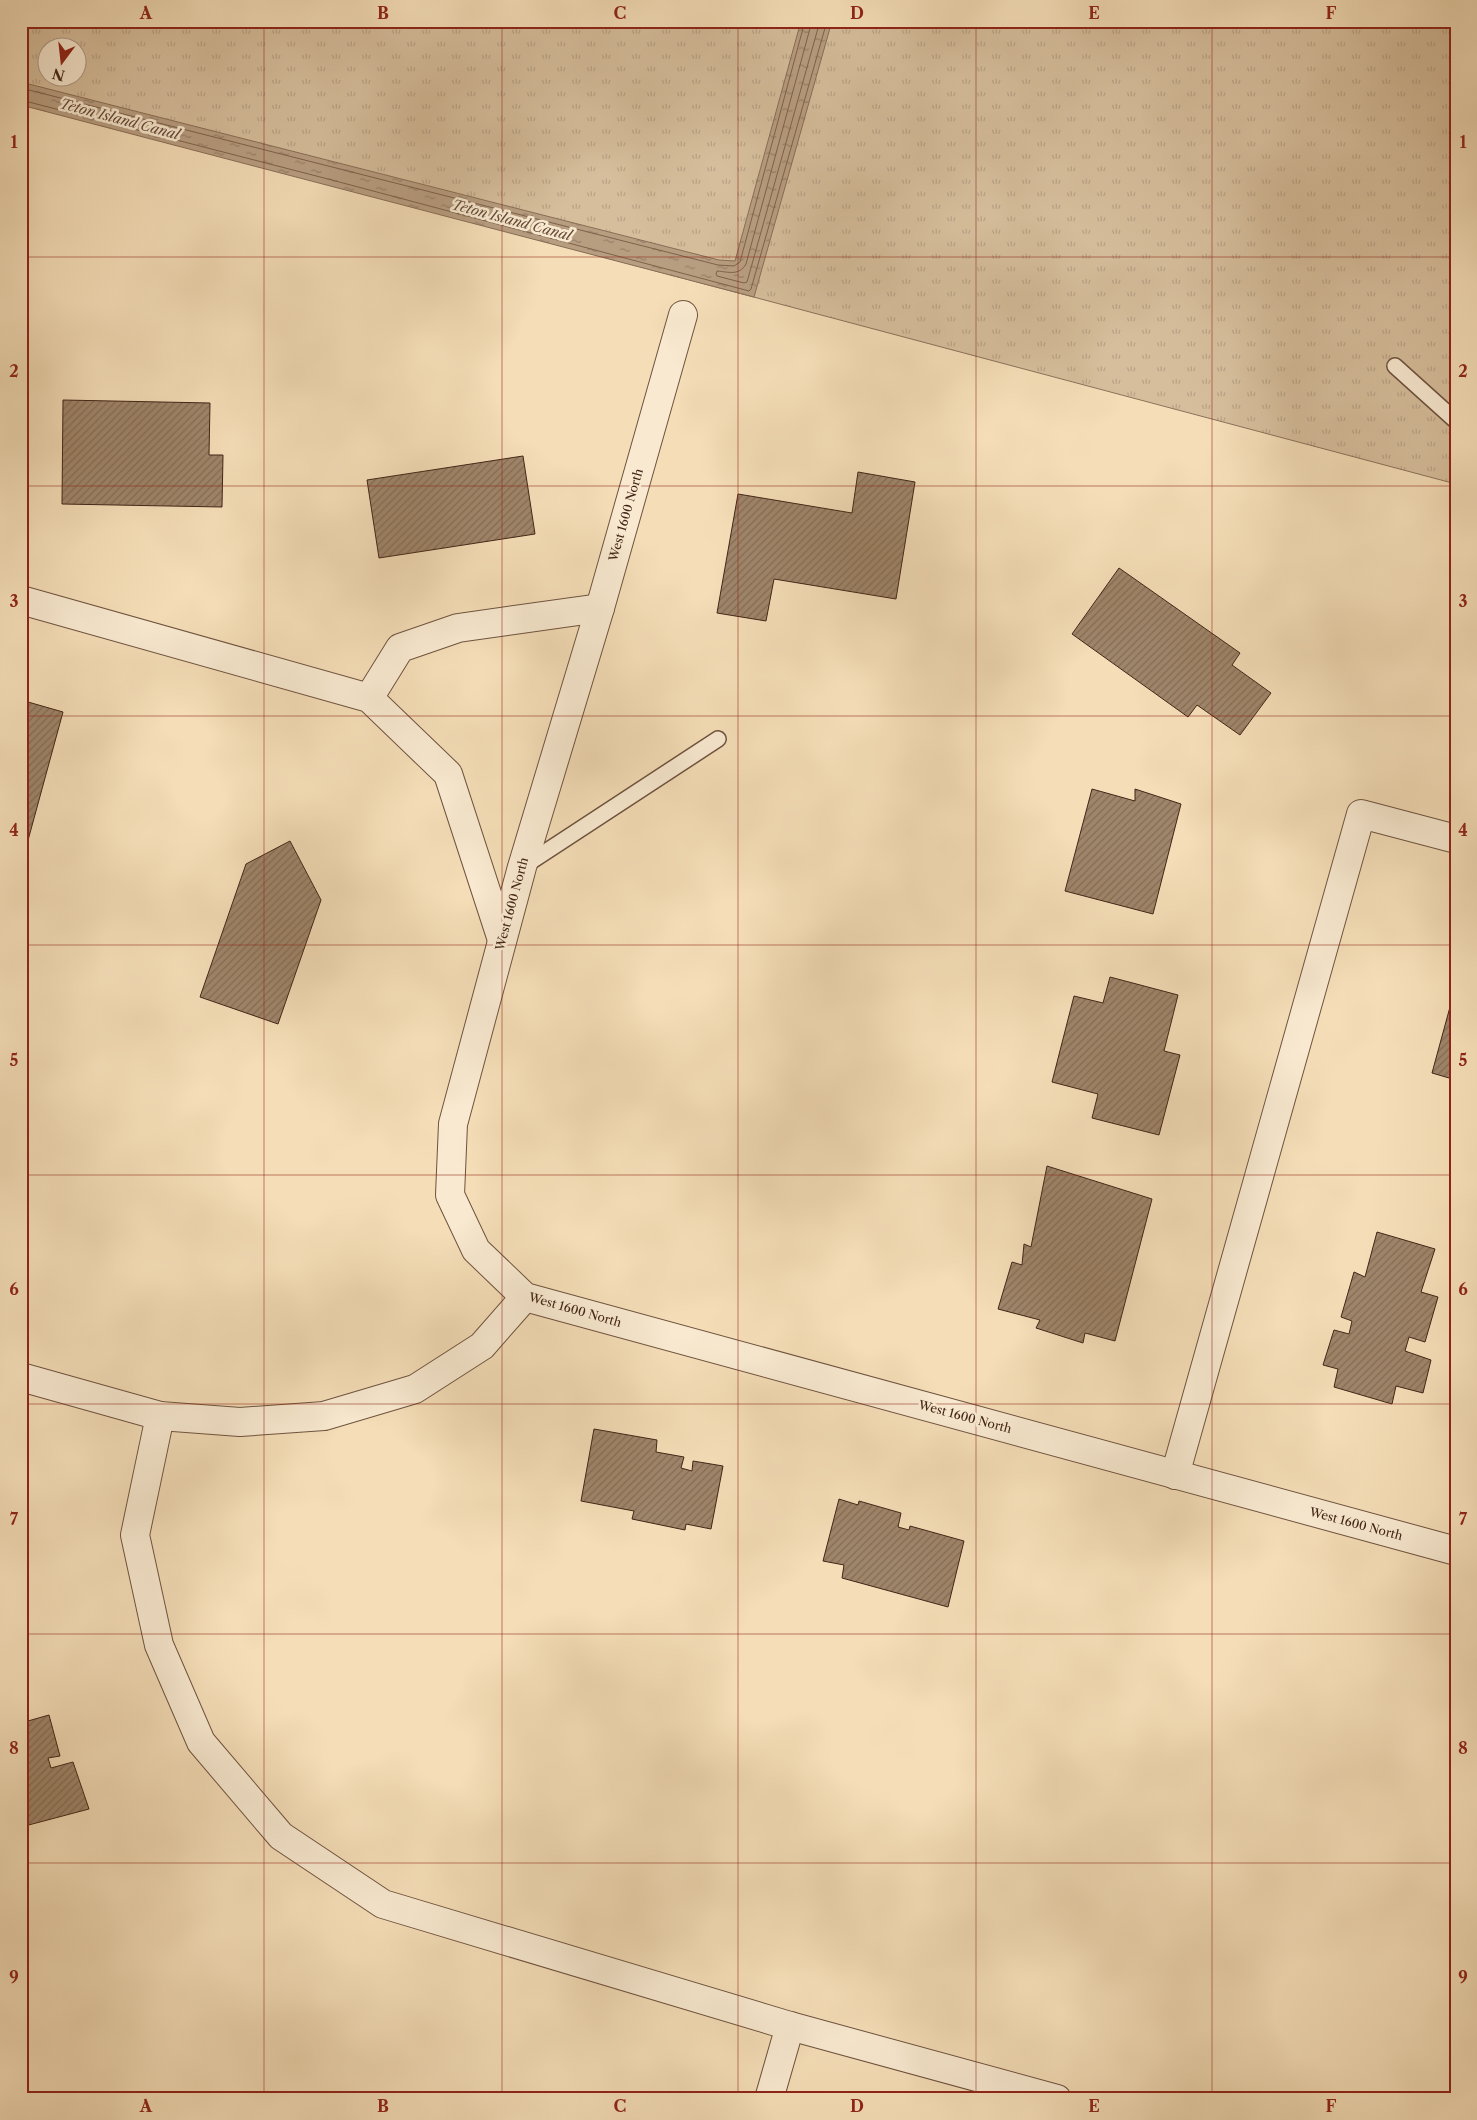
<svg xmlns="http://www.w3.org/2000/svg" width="1477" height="2120" viewBox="0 0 1477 2120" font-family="'Libre Caslon Text',serif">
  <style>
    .grass { fill: url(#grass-tufts); stroke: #8c725a; fill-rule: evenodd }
    .water { fill: url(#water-ripples); stroke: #896e57 }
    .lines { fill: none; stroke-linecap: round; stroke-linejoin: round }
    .shore { stroke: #7e624c; stroke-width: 1 }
    .building { fill: url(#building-hatch); stroke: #432517 }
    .lane-casing { stroke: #6f533f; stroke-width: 18 }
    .street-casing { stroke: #6f533f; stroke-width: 30 }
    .lane { stroke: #f8e9d0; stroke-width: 15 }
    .street { stroke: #f8e9d0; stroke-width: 28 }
    .grid { fill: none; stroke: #8f2418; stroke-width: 1; stroke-opacity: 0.55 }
    .labels { text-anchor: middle; stroke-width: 5; stroke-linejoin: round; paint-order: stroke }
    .street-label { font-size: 12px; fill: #432517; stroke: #f8e9d0 }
    .water-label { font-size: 14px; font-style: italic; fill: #664937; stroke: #f8e9d0 }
    .neatline { fill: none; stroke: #8f2418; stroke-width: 2 }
    .grid-label { font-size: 16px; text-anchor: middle; font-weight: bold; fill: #8f2418 }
  </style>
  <defs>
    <pattern id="grass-tufts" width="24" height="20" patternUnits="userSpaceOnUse" patternTransform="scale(1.25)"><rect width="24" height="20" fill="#d6be9c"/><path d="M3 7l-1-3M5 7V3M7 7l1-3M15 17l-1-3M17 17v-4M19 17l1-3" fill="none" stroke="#b9a386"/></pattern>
    <pattern id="water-ripples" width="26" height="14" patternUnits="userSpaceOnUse" patternTransform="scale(1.25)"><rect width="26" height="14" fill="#b89e81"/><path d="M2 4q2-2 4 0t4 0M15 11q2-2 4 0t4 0" fill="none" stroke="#978169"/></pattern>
    <pattern id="building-hatch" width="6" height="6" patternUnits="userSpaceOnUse" patternTransform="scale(1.25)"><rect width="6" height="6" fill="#9f856a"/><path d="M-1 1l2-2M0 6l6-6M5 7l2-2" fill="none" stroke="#836d56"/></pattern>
  </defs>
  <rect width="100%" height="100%" fill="#f4ddb7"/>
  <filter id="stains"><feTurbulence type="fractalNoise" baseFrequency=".004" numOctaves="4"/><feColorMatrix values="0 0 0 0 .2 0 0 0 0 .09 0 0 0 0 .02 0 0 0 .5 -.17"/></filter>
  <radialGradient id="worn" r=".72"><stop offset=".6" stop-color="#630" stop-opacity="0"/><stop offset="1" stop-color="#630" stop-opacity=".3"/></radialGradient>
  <path class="grass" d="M 21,21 L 1456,21 L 1456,484 L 21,102 ZM 48,48 L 78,48 L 78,78 L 48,78 Z"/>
  <path class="water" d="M 801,21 L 832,21 L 754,297 L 21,105 L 21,82 L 719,260 L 735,261 Z"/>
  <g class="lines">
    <g class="shore">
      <path d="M 812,21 L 746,264 C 739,276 729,272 717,271 L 716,274 L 717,276 L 744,283 L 747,282 L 820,21"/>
      <path d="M 21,88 L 718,265 L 734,266 L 740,262 L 805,21"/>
      <path d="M 21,100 L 328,179 L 749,291 L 751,289 L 827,21"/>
    </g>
  </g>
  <g class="building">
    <path d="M 63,400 L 210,403 L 209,455 L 223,455 L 222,507 L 62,504 Z"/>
    <path d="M 523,456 L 535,534 L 379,558 L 367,480 Z"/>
    <path d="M 858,472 L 915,482 L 896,599 L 774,579 L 766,621 L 717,613 L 738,494 L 852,513 Z"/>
    <path d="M 1119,568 L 1240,653 L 1232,665 L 1271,693 L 1240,735 L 1197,705 L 1188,717 L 1072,634 Z"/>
    <path d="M 21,700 L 63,712 L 27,844 L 21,842 Z"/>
    <path d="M 1092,789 L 1135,801 L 1135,789 L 1181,804 L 1153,914 L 1065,891 Z"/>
    <path d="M 290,841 L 321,900 L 278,1024 L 200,997 L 246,864 Z"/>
    <path d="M 1110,977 L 1178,995 L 1164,1051 L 1180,1055 L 1159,1135 L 1092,1118 L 1098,1094 L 1052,1082 L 1074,996 L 1103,1003 Z"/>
    <path d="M 1453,996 L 1456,997 L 1456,1080 L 1432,1073 Z"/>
    <path d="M 21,1153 L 28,1155 L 21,1178 Z"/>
    <path d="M 1047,1166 L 1152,1199 L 1115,1341 L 1085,1333 L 1083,1343 L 1036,1328 L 1040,1320 L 998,1309 L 1012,1262 L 1022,1265 L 1024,1244 L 1031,1247 Z"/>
    <path d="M 1377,1232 L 1435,1249 L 1421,1292 L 1438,1297 L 1425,1342 L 1409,1337 L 1405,1351 L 1431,1360 L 1423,1393 L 1396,1386 L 1392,1404 L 1334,1387 L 1338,1369 L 1323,1365 L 1334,1330 L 1349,1334 L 1352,1321 L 1341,1317 L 1354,1272 L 1365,1277 Z"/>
    <path d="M 594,1429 L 657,1440 L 656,1452 L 684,1457 L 681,1468 L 692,1471 L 693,1461 L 723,1466 L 711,1529 L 686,1524 L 685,1530 L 632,1519 L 634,1511 L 581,1501 Z"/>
    <path d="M 839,1499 L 858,1505 L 859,1501 L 901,1513 L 898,1527 L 909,1530 L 910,1526 L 964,1541 L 948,1607 L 842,1578 L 844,1565 L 823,1561 Z"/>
    <path d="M 49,1715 L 60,1756 L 48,1758 L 51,1768 L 73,1762 L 89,1809 L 21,1827 L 21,1723 Z"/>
  </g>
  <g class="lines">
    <defs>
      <g id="lane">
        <path d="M 1395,366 L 1456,421"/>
        <path d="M 524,866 L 718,739"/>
      </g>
      <g id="street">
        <path d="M 683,315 L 600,608 L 522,867 L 453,1124 L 450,1195 L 476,1250 L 525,1297 L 1456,1551"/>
        <path d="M 21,600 L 369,698 L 448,774 L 502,940"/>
        <path d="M 369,698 L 400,648 L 458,628 L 600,608"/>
        <path d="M 21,1377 L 160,1416 L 240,1422 L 324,1416 L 415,1389 L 482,1346 L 525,1297"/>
        <path d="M 160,1416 L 135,1535 L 159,1645 L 201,1742 L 281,1836 L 383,1904 L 790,2026 L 1057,2099"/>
        <path d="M 1175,1475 L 1361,814 L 1456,839"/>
        <path d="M 769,2099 L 790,2026"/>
      </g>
    </defs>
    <use href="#lane" class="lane-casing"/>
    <use href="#street" class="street-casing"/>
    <use href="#lane" class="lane"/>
    <use href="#street" class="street"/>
  </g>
  <path class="grid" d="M 264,21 L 264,2099M 502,21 L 502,2099M 738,21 L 738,2099M 976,21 L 976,2099M 1212,21 L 1212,2099M 21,257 L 1456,257M 21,486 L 1456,486M 21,716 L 1456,716M 21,945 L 1456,945M 21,1175 L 1456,1175M 21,1404 L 1456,1404M 21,1634 L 1456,1634M 21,1863 L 1456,1863"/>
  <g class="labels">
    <g class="street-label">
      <text transform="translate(626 515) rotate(-74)" y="4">West 1600 North</text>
      <text transform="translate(512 904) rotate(-75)" y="4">West 1600 North</text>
      <text transform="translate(575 1310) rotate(16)" y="4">West 1600 North</text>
      <text transform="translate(965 1417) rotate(15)" y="4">West 1600 North</text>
      <text transform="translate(1356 1524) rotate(15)" y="4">West 1600 North</text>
    </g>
    <g class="water-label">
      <text transform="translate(120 119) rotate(15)" y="5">Teton Island Canal</text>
      <text transform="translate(512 220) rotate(15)" y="5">Teton Island Canal</text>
    </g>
  </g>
  <rect width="1477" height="2120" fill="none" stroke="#f4ddb7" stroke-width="55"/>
  <g transform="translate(62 62) rotate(195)"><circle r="24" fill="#f8e9d0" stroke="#b09b86"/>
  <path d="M0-4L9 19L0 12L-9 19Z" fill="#8f2418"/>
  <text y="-8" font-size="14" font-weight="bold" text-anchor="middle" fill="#432517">N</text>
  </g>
  <rect x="28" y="28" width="1422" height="2064" class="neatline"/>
  <g class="grid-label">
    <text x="146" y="19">A</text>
    <text x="383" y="19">B</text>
    <text x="620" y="19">C</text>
    <text x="857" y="19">D</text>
    <text x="1094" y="19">E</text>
    <text x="1331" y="19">F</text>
    <text x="14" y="148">1</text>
    <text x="1463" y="148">1</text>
    <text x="14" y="377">2</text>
    <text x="1463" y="377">2</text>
    <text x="14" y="607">3</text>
    <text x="1463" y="607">3</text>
    <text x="14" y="836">4</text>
    <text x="1463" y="836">4</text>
    <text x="14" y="1066">5</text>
    <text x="1463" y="1066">5</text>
    <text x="14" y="1295">6</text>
    <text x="1463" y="1295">6</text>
    <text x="14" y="1525">7</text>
    <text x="1463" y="1525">7</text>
    <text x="14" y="1754">8</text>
    <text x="1463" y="1754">8</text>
    <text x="14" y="1983">9</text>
    <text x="1463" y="1983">9</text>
    <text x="146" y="2112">A</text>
    <text x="383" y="2112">B</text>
    <text x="620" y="2112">C</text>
    <text x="857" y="2112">D</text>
    <text x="1094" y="2112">E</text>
    <text x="1331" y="2112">F</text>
  </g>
  <rect width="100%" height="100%" filter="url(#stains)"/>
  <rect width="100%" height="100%" fill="url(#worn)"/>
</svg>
